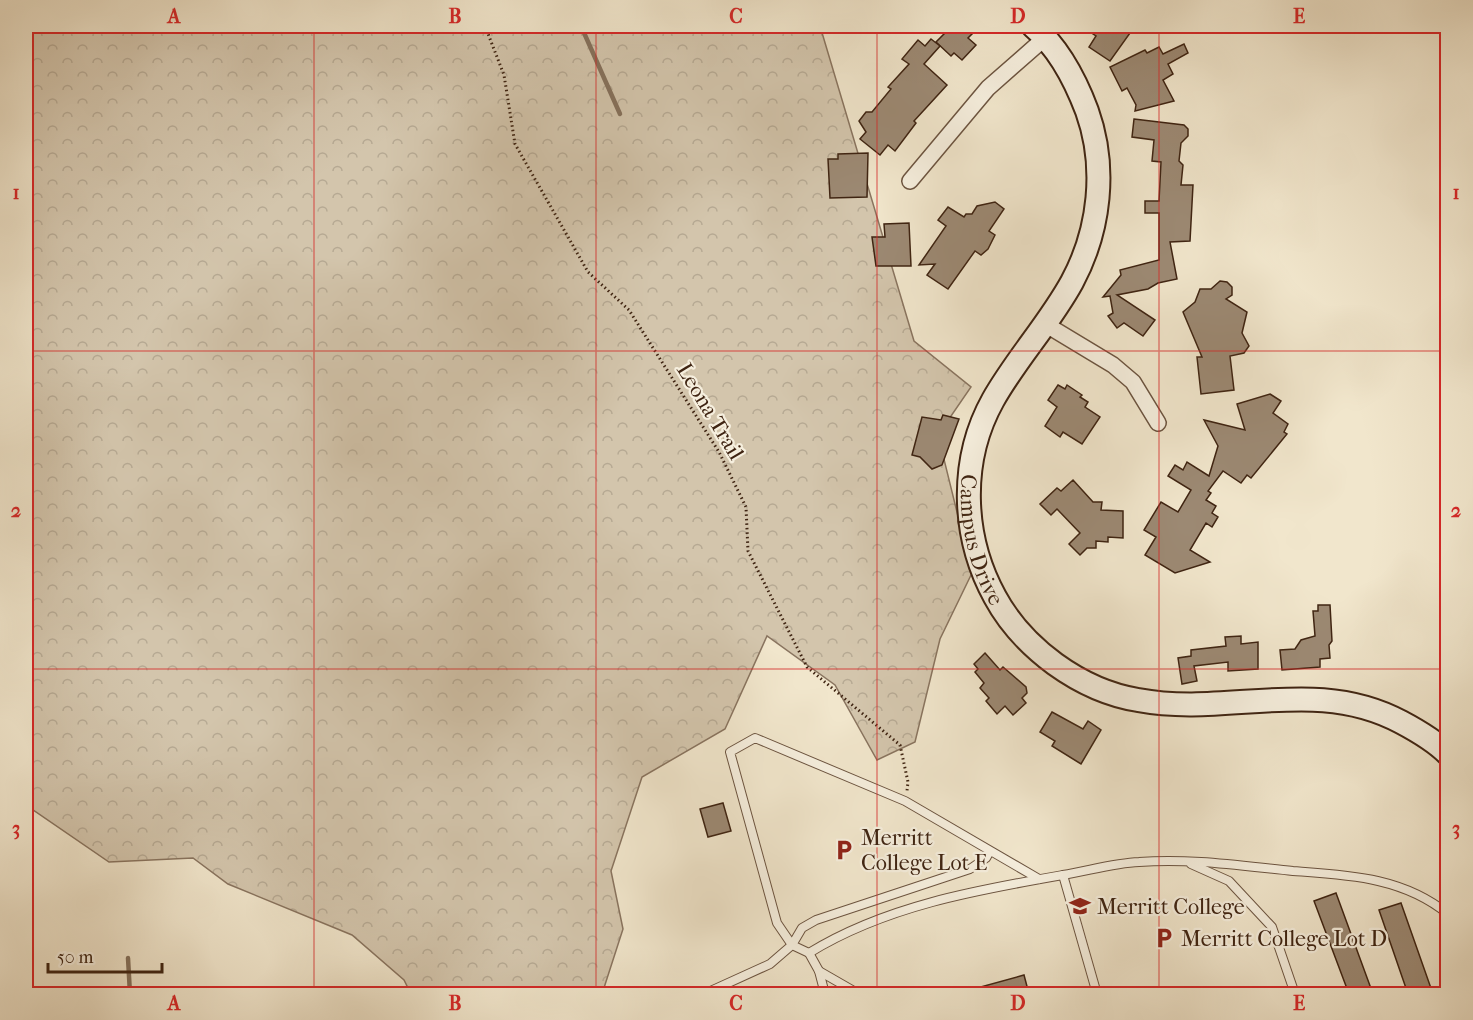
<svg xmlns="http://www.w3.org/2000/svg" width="1473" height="1020" viewBox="0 0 1473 1020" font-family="'IM FELL French Canon',serif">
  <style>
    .forest { fill: url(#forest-crowns); stroke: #89745f; stroke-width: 1.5 }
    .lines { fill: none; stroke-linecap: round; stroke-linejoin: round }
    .stream { stroke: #85715c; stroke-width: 4.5 }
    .building { fill: #9c8973; stroke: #3f2412; stroke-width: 1.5 }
    .lane-casing { stroke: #6c5440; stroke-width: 10 }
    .street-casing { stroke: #6c5440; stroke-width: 18 }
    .secondary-casing { stroke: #3f2412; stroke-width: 26 }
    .path { stroke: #3f2412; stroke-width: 3; stroke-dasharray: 1.5 3; stroke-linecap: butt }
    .lane { stroke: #f6efde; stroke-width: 8 }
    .street { stroke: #f6efde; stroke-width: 15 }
    .secondary { stroke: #f6efde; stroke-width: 22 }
    .grid { fill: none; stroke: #d62828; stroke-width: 1.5; stroke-opacity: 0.55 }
    .labels { text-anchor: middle; stroke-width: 4.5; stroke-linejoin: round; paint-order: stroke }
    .street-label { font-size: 22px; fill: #3f2412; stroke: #f6efde }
    .poi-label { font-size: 22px; fill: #3f2412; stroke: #f6efde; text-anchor: start }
    .neatline { fill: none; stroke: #d62828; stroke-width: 2 }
    .grid-label { font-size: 20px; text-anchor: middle; font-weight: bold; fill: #d62828 }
  </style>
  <defs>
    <pattern id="forest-crowns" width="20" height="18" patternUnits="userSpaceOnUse" patternTransform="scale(1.5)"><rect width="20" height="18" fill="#d3c5ac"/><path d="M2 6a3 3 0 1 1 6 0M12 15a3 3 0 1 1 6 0" fill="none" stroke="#b6a993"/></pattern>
  </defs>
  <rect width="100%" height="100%" fill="#f1e6cc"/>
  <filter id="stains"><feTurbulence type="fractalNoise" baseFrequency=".00333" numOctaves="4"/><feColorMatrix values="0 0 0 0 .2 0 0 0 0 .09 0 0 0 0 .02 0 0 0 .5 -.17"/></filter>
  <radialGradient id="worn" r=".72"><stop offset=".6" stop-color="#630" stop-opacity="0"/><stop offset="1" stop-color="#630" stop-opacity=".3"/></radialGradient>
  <path class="forest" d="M 26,26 L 820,26 L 914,341 L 971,387 L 938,435 L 972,573 L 940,639 L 915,742 L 877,760 L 835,685 L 767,636 L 725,729 L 642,777 L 611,871 L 623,929 L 602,994 L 411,994 L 404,980 L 352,935 L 228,884 L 193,858 L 109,862 L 26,805 Z"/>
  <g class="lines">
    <g class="stream">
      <path d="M 581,26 L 620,114"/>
      <path d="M 128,958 L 130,994"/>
      <path d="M 33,989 L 34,994"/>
    </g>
  </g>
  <g class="building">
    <path d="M 952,26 L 980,26 L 968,38 L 976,45 L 962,60 L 954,53 L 951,56 L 936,42 Z"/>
    <path d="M 1081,26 L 1135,26 L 1110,61 L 1089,47 L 1096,36 Z"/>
    <path d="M 931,39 L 940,46 L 924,64 L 947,85 L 914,121 L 916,123 L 895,151 L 888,145 L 880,155 L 860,139 L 866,132 L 859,121 L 866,112 L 872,112 L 891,89 L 888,87 L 909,64 L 902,59 L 918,40 L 925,46 Z"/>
    <path d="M 1184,44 L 1188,53 L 1168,64 L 1173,74 L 1163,80 L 1174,101 L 1135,111 L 1136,105 L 1127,88 L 1122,91 L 1110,67 L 1145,50 L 1147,53 L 1159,47 L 1163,54 Z"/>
    <path d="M 1134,119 L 1184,125 L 1188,129 L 1188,136 L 1181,143 L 1179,161 L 1183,165 L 1181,185 L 1193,185 L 1190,241 L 1170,242 L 1177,279 L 1158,283 L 1148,289 L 1117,295 L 1155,320 L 1143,336 L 1124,323 L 1117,328 L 1108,316 L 1113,313 L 1110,296 L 1103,297 L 1121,275 L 1120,270 L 1159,260 L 1159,213 L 1145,213 L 1145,201 L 1159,201 L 1161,162 L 1152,161 L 1154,140 L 1132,137 Z"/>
    <path d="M 868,153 L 867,197 L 830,198 L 828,159 L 838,159 L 838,154 Z"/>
    <path d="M 995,202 L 1004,209 L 989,231 L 995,235 L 988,249 L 981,255 L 975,251 L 948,289 L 927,275 L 935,264 L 919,265 L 946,226 L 938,220 L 948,207 L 964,217 L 966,214 L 972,214 L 977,206 Z"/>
    <path d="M 909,223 L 911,266 L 876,266 L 872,237 L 885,237 L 884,224 Z"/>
    <path d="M 1220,281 L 1227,282 L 1232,287 L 1232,295 L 1226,299 L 1247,312 L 1242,333 L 1249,346 L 1244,353 L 1230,356 L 1234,390 L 1201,394 L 1197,357 L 1202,357 L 1183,312 L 1195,302 L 1200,289 L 1211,289 Z"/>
    <path d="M 1058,385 L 1065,389 L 1067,385 L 1082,395 L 1080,397 L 1088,402 L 1085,407 L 1100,417 L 1082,444 L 1063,432 L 1060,437 L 1045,426 L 1057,407 L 1048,400 Z"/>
    <path d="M 1270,394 L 1281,401 L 1273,413 L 1288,424 L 1284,432 L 1287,434 L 1251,478 L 1247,475 L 1241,483 L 1223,471 L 1208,491 L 1211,493 L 1206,500 L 1216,506 L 1212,513 L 1218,517 L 1212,527 L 1206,523 L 1190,550 L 1210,562 L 1175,573 L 1145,555 L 1156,537 L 1144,530 L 1161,502 L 1178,512 L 1191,490 L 1168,476 L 1175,465 L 1183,470 L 1187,462 L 1209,476 L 1218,446 L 1204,420 L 1245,430 L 1237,404 Z"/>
    <path d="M 943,415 L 959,419 L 942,465 L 932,469 L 920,457 L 912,455 L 922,417 L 941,420 Z"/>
    <path d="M 1073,480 L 1093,502 L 1102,502 L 1101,510 L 1123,511 L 1123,538 L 1108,537 L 1108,542 L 1096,541 L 1096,548 L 1087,548 L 1080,555 L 1069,544 L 1080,533 L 1057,509 L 1051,515 L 1040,504 L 1057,488 L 1061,491 Z"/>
    <path d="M 1318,605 L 1330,605 L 1332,641 L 1329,645 L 1330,658 L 1320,659 L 1320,667 L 1282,670 L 1280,650 L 1295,649 L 1301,640 L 1315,636 L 1313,611 L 1318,611 Z"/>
    <path d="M 1241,636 L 1241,644 L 1258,642 L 1258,669 L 1228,671 L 1228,662 L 1194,666 L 1197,681 L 1182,684 L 1178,658 L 1191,656 L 1191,650 L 1226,646 L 1225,637 Z"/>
    <path d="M 985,653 L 1000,670 L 1003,667 L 1026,687 L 1027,693 L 1022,698 L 1026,703 L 1013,715 L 1005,706 L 997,714 L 986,701 L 989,698 L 980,688 L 984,683 L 975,672 L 978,669 L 974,664 Z"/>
    <path d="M 1052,712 L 1083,729 L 1088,721 L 1101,730 L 1081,764 L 1052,746 L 1055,741 L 1040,732 Z"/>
    <path d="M 723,803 L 731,831 L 708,837 L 700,809 Z"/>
    <path d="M 1336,893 L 1373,994 L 1349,994 L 1314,901 Z"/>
    <path d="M 1401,903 L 1433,994 L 1408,994 L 1379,910 Z"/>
    <path d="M 1024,975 L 1029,994 L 967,994 L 966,991 Z"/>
  </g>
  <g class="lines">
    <defs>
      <g id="lane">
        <path d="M 990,851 L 986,858 L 970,869 L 816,920 L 802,928 L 792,945 L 777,923 L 730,752 L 755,738 L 905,801 L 1039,879"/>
        <path d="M 1191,864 L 1229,881 L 1272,927 L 1295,994"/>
        <path d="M 1063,875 L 1097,994"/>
        <path d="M 809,953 L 819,971 L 825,994"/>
        <path d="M 819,971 L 859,994"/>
        <path d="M 704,994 L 770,964 L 792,945 L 809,953 C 885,906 977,890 1063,875 C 1088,871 1114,863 1139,862 C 1191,858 1242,866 1293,871 C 1348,875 1403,877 1448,914"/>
      </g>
      <g id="street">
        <path d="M 910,181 L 988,88 L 1046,37"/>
        <path d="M 1045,324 L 1113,365 L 1133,382 L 1158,423"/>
      </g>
      <g id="secondary">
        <path id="s1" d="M 1033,26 C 1059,48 1075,79 1087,111 C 1107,167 1100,230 1072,282 C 1049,324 1016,359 993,400 C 959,461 962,537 995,597 C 1009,623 1032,647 1055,664 C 1080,682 1107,695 1138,700 C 1228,717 1315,676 1401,722 C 1418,731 1435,741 1448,754"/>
      </g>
    </defs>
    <use href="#lane" class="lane-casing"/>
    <use href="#street" class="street-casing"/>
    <use href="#secondary" class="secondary-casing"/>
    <path class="path" d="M 485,26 L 504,75 L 515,144 L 588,272 L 629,310 L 719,452 L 746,507 L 748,551 L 807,667 L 900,745 L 908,782 L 907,791"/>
    <use href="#lane" class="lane"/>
    <use href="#street" class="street"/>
    <use href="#secondary" class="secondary"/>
  </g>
  <path class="grid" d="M 314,26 L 314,994M 596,26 L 596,994M 877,26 L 877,994M 1159,26 L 1159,994M 26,351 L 1448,351M 26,669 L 1448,669"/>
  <defs>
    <symbol id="parking-bare" viewBox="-9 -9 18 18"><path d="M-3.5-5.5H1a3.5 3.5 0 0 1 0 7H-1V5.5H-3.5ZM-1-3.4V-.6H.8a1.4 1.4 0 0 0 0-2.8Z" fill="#8f2418" stroke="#f6efde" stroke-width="2.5" paint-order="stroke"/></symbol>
    <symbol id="university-bare" viewBox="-9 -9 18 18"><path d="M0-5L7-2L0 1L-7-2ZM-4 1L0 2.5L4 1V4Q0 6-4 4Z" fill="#8f2418" stroke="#f6efde" stroke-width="2.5" paint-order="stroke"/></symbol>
  </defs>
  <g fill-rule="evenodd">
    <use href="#parking-bare" x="829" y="835" width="30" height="30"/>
    <use href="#university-bare" x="1065" y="891" width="30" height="30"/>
    <use href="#parking-bare" x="1149" y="923" width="30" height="30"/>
  </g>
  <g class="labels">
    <g class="street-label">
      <text transform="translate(711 411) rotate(59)" y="8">Leona Trail</text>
      <text dy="8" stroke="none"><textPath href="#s1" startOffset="566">Campus Drive</textPath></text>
    </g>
    <g class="poi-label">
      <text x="861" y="845">Merritt<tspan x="861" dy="25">College Lot E</tspan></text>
      <text x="1097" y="914">Merritt College</text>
      <text x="1181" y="946">Merritt College Lot D</text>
    </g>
  </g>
  <rect width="1473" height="1020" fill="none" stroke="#f1e6cc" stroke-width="66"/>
  <path d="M48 963v9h114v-9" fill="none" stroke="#3f2412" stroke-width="3"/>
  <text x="57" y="963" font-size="18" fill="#3f2412" stroke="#f6efde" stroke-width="4.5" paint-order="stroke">50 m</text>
  <rect x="33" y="33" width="1407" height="954" class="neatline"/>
  <g class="grid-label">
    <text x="174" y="23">A</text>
    <text x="455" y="23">B</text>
    <text x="736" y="23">C</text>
    <text x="1018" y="23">D</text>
    <text x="1299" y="23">E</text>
    <text x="16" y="199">1</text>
    <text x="1456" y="199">1</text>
    <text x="16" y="517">2</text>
    <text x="1456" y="517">2</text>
    <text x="16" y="835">3</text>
    <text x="1456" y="835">3</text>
    <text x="174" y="1010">A</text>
    <text x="455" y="1010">B</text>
    <text x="736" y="1010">C</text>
    <text x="1018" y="1010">D</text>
    <text x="1299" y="1010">E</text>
  </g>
  <rect width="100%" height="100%" filter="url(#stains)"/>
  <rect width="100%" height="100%" fill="url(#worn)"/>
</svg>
